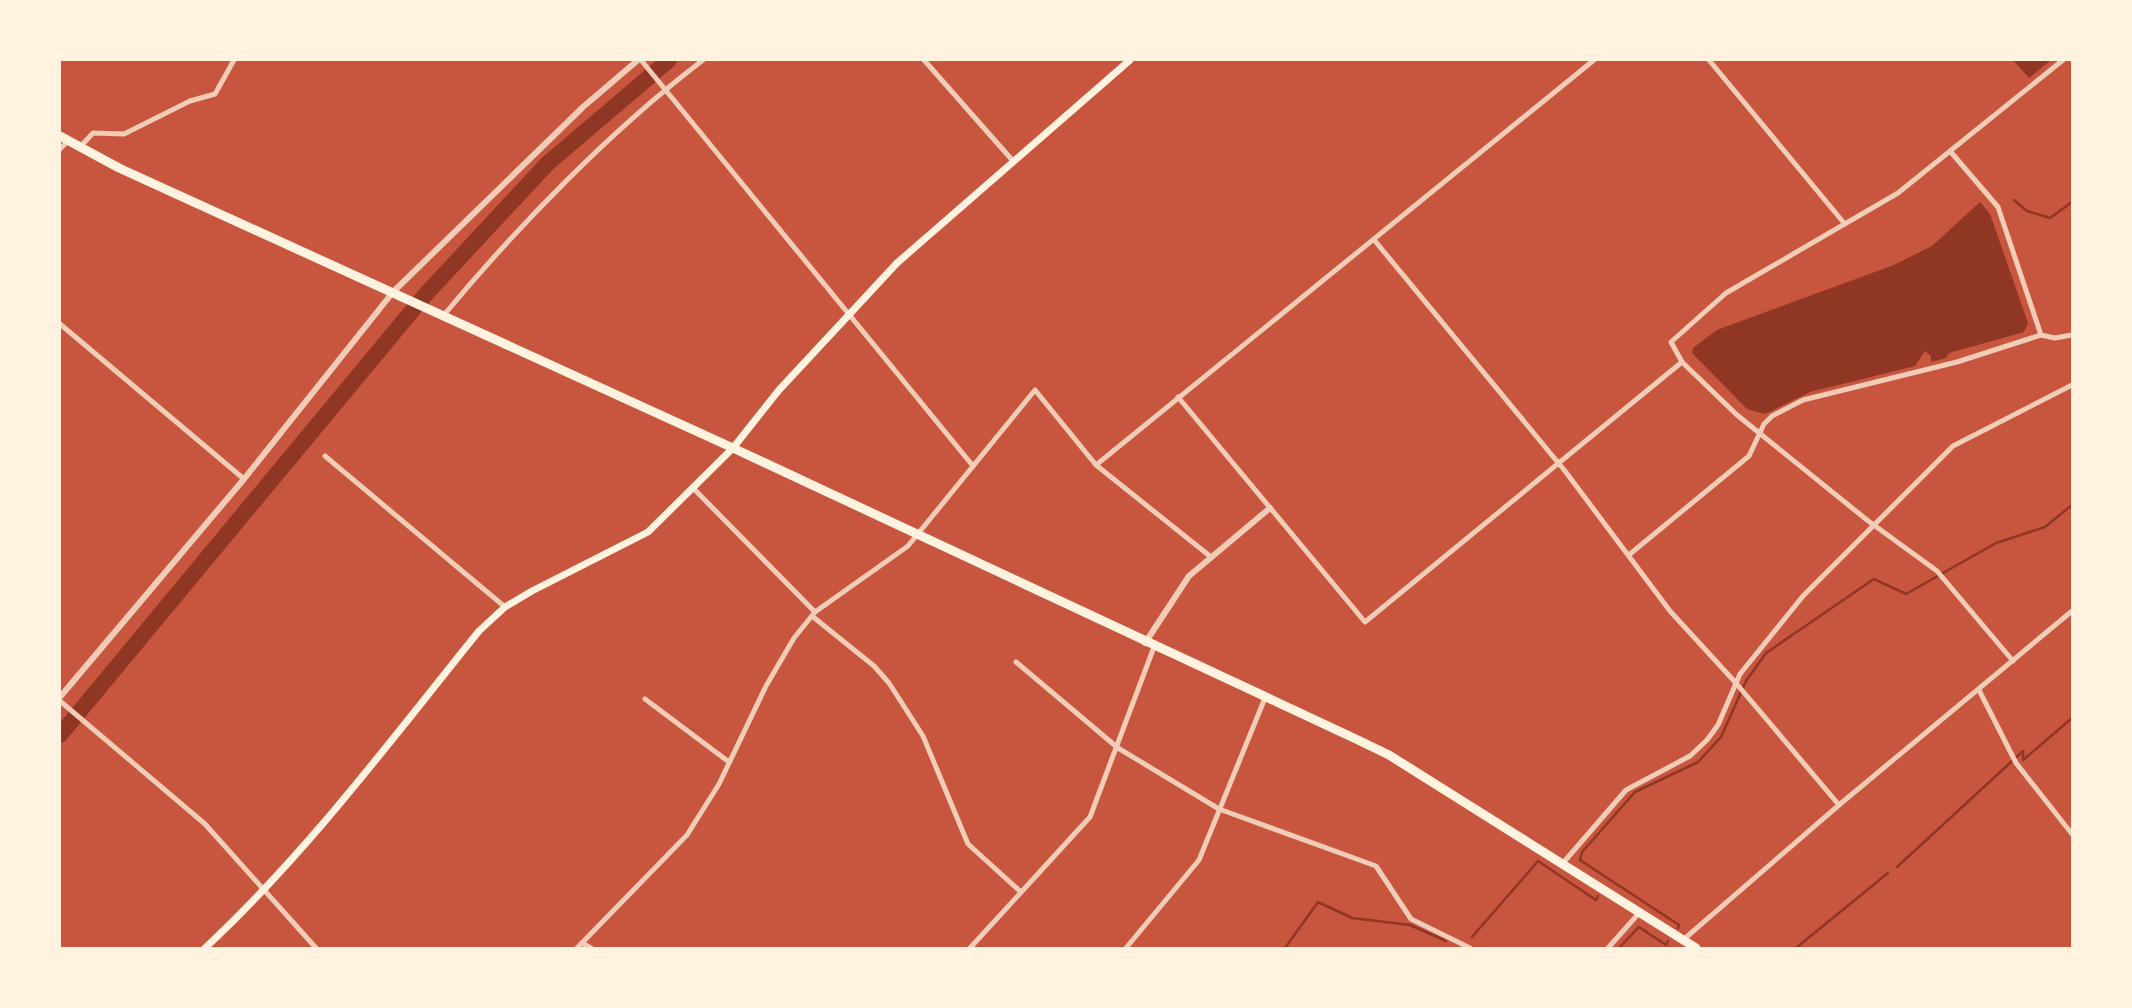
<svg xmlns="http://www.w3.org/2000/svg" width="2132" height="1008" viewBox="0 0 2132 1008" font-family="'Nunito Sans',sans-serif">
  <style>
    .water { fill: #8f3625 }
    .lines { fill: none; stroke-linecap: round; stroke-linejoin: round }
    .stream { stroke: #8f3625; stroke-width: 2.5 }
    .river { stroke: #8f3625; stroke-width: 16 }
    .minor { stroke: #f1ccb7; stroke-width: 5 }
    .tertiary { stroke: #f1ccb7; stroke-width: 6 }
    .secondary { stroke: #fff3e0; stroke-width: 7 }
    .trunk { stroke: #fff3e0; stroke-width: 9 }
  </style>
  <rect width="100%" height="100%" fill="#c8553d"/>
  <g class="water">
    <path d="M 2013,60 L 2051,60 L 2029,78 Z"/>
    <path d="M 1980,202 L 1990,214 L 2028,323 L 2024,332 L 1949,353 L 1946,358 L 1931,362 L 1931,356 L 1925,351 L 1915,366 L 1810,392 L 1765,414 L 1747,409 L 1692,353 L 1693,348 L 1717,330 L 1894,265 L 1932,246 Z"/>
  </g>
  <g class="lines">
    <g class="stream">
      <path d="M 2014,200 L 2027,211 L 2050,218 L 2072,202"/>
      <path d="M 1897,867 L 2023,751 L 2023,760 L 2072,718"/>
      <path d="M 1678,928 L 1679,925 L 1580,860 L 1582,852 L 1635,792 L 1698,762 L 1721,737 L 1746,681 L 1766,653 L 1874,579 L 1906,594 L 1996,543 L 2045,527 L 2072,505"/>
      <path d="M 1472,937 L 1538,861 L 1596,900 L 1598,896"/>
      <path d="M 1285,948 L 1318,902 L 1352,918 L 1410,925 L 1446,941"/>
      <path d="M 1619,948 L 1639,927 L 1666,945 L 1668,941"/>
      <path d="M 1796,948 L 1888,873"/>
    </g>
    <path class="river" d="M 60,735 L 426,294 L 547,164 L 669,60"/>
    <g class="minor">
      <path d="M 641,60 L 973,466"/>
      <path d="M 924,60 L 1013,161"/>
      <path d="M 1709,60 L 1844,223"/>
      <path d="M 80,147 L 93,133 L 124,134 L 190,101 L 215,94 L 234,60"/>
      <path d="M 60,149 L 68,141"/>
      <path d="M 1950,151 L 1998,207 L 2041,335"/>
      <path d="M 1375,241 L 1565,471 L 1670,611 L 1735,682 L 1839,805"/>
      <path d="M 443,316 C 518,226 610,131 703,60"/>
      <path d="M 60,324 L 244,479"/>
      <path d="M 1178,397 L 1365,622 L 1682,362"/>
      <path d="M 325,456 L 505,607"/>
      <path d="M 1096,465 L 1211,557"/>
      <path d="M 694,489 L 815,612"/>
      <path d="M 1630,554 L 1749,456 L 1764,424 L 1772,416 L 1803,400 L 1957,362 L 2041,335 L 2055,338 L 2072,335"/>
      <path d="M 812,616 L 874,666 L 889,683 L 923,736 L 968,844 L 1021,892"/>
      <path d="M 2013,661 L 1937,571 L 1867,520 L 1737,415 L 1682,362 L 1671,342 L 1726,293 L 1898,193 L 2063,60"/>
      <path d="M 1016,662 L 1118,748 L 1219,809 L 1376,866 L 1411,919 L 1470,948"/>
      <path d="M 1979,690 L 2016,763 L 2072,834"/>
      <path d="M 645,699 L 729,762"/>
      <path d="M 60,701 L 205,824 L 316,948"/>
      <path d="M 1563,863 L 1626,790 L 1690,756 L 1707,740 L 1718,725 L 1740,674 L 1803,596 L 1953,446 L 2072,385"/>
      <path d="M 1683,940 L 1839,805 L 2072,611"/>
      <path d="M 582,943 L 591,948"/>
      <path d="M 577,948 L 687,835 L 719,784 L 766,686 L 794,638 L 815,612 L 908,546 L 1035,390 L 1096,465 L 1594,60"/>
      <path d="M 970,948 L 1090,817 L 1154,647"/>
      <path d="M 1126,948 L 1199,860 L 1265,698"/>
      <path d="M 1608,948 L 1640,912"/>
    </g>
    <g class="tertiary">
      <path d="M 1145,643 L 1189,576 L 1270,508"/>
      <path d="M 60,697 L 244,479 L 393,292 L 583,107 L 638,60"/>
    </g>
    <path class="secondary" d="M 205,948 C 307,853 391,740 479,631 L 505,607 L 532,591 L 648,532 L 733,448 L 779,390 L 897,263 L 1130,60"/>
    <path class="trunk" d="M 60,136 L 119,168 L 733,448 L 1358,740 L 1389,755 L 1696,948"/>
  </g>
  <rect width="2132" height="1008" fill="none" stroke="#fff3e0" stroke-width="122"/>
</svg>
